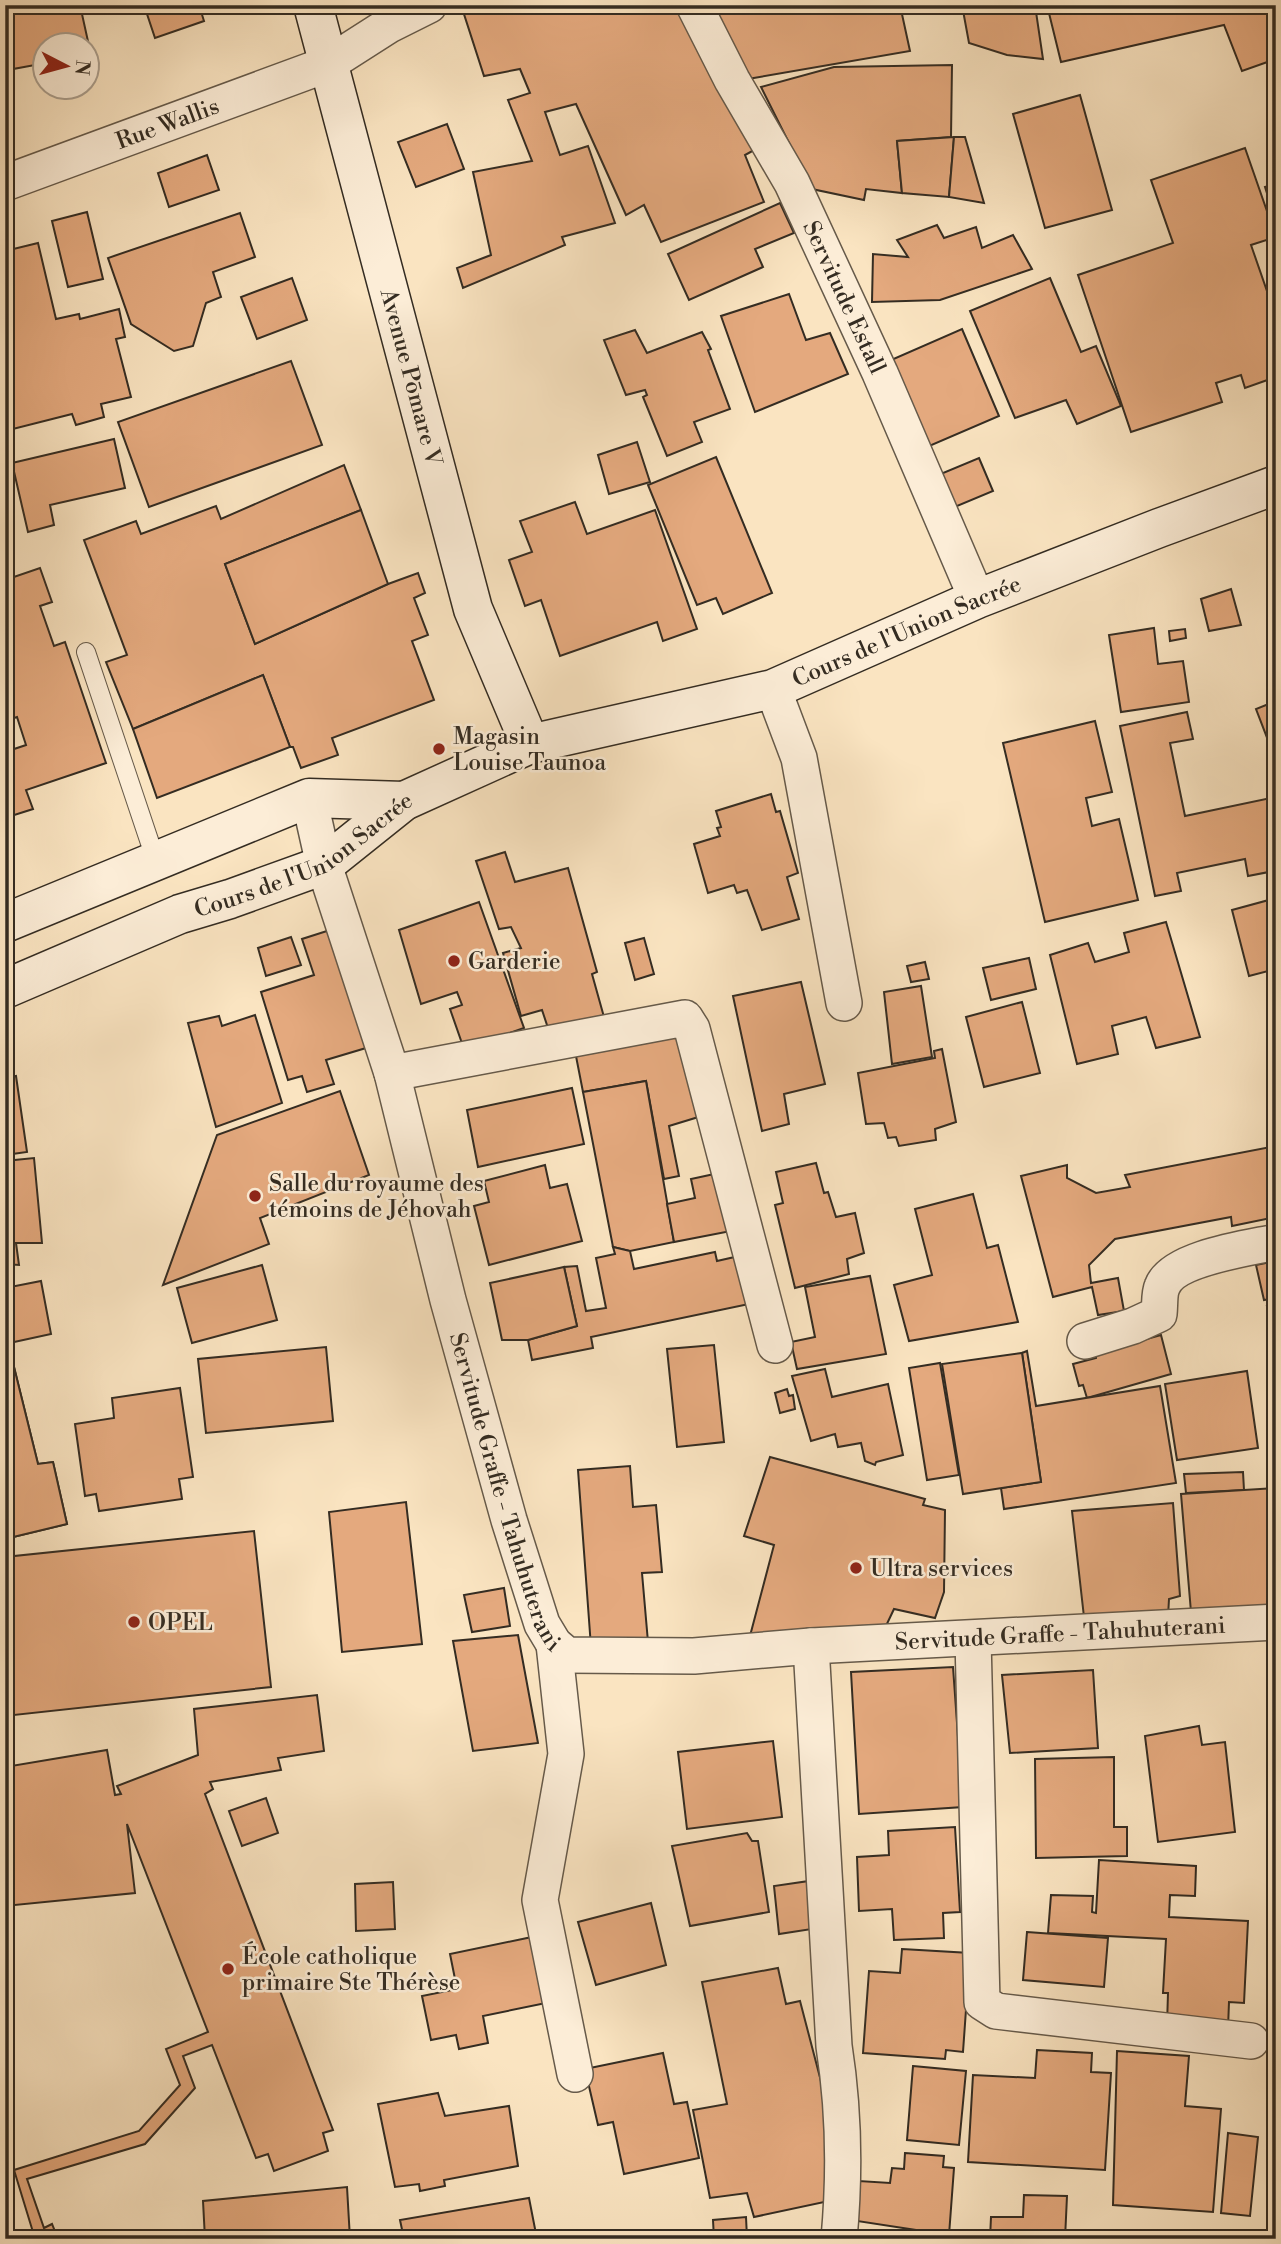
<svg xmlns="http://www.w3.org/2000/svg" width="1281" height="2244" viewBox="0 0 1281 2244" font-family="'Libre Bodoni',serif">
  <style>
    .building { fill: #e4a97e; stroke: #342c22; stroke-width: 2 }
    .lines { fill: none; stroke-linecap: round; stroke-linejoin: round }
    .lane-casing { stroke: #665a4a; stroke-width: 20 }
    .street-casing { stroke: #665a4a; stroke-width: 38 }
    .secondary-casing { stroke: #342c22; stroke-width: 41 }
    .lane { stroke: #fcedd7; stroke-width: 18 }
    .street { stroke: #fcedd7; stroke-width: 35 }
    .secondary { stroke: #fcedd7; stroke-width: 38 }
    .poi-dot { fill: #8f2418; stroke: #fcedd7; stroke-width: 2.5 }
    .labels { text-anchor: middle; stroke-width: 5; stroke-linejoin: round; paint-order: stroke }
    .street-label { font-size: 23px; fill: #342c22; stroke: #fcedd7 }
    .poi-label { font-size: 23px; fill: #342c22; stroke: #fcedd7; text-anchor: start }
  </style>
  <rect width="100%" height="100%" fill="#fae4c1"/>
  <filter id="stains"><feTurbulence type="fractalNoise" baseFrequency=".00286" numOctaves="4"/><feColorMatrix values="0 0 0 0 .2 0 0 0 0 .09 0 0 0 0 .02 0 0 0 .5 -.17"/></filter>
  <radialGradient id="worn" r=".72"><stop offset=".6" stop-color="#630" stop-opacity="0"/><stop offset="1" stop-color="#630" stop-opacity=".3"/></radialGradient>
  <g class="building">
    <path d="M 5,5 L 80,5 L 91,55 L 88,55 L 88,46 L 46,46 L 46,63 L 13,69 L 5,32 Z"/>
    <path d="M 144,5 L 199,5 L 204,21 L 155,38 Z"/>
    <path d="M 480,5 L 679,5 L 756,149 L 745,155 L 764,202 L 661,242 L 644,205 L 626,215 L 576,104 L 545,112 L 560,155 L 588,146 L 615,223 L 562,237 L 565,245 L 463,288 L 457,268 L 491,255 L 473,172 L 532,161 L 508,100 L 530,93 L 520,69 L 484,76 L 463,11 Z"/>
    <path d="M 715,5 L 900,5 L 910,51 L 736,81 Z"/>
    <path d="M 962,5 L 1035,5 L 1043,59 L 1007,55 L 969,43 Z"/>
    <path d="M 1047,5 L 1276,5 L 1276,59 L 1242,71 L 1224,25 L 1061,62 Z"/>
    <path d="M 952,65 L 951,137 L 897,141 L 902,193 L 866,189 L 864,200 L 812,189 L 761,87 L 834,67 Z"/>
    <path d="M 1080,95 L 1112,210 L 1045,228 L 1013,114 Z"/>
    <path d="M 447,124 L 464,169 L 416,187 L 398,142 Z"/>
    <path d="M 954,137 L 949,197 L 902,193 L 897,141 Z"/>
    <path d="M 954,137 L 965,137 L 984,203 L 949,197 Z"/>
    <path d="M 1245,148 L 1276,237 L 1251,245 L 1276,317 L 1276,360 L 1273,361 L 1276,377 L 1245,388 L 1241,375 L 1216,383 L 1222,402 L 1131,432 L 1078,275 L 1173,243 L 1151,180 Z"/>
    <path d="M 207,155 L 219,190 L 169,207 L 158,173 Z"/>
    <path d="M 1276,184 L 1276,222 L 1265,187 Z"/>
    <path d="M 780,203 L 794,233 L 755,249 L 763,267 L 689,300 L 668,254 Z"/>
    <path d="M 87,212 L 103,279 L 68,287 L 52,221 Z"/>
    <path d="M 240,213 L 255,257 L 213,272 L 221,297 L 206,303 L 193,346 L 174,351 L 131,324 L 108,258 Z"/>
    <path d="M 937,225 L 944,238 L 976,227 L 982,248 L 1013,235 L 1032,269 L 940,300 L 872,302 L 873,254 L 908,257 L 897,240 Z"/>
    <path d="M 38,243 L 56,319 L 79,314 L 80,319 L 119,309 L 125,337 L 116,339 L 131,397 L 101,404 L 104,417 L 76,425 L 72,414 L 5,431 L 5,251 Z"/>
    <path d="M 292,278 L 307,320 L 257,339 L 241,297 Z"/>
    <path d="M 1050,278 L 1081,352 L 1096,346 L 1121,406 L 1077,424 L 1066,400 L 1015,418 L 970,311 Z"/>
    <path d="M 789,294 L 806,340 L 830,333 L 848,374 L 755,412 L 721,316 Z"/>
    <path d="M 962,329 L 999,416 L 920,450 L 882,364 Z"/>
    <path d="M 635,330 L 647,353 L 702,332 L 711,349 L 708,350 L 730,409 L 694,422 L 702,442 L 667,456 L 643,397 L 647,395 L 645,390 L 626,395 L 604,340 Z"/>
    <path d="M 291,361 L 322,445 L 149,507 L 118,422 Z"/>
    <path d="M 114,439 L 125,488 L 50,505 L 54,525 L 28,532 L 12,463 Z"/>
    <path d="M 637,442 L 650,482 L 609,494 L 598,455 Z"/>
    <path d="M 716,457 L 772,593 L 723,614 L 716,598 L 697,605 L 648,485 Z"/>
    <path d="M 979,458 L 993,491 L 945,511 L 931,478 Z"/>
    <path d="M 344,465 L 361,510 L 225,564 L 255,644 L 388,584 L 418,573 L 425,593 L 414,598 L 428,635 L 412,641 L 434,700 L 332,738 L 338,755 L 301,768 L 293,747 L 290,747 L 263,675 L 133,729 L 106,662 L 127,655 L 84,540 L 136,521 L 141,534 L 216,506 L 221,519 Z"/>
    <path d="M 575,502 L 587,534 L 655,510 L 697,629 L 663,641 L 657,622 L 560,656 L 541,600 L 525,606 L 509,560 L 532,552 L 520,521 Z"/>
    <path d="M 361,510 L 388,584 L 255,644 L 225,564 Z"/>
    <path d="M 40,568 L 52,602 L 40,606 L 54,646 L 65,642 L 106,763 L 26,790 L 33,809 L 5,818 L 5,752 L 26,745 L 17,717 L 5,721 L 5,580 Z"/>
    <path d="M 1231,589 L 1241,625 L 1209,631 L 1201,599 Z"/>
    <path d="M 1154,628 L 1158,664 L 1183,661 L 1189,702 L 1121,712 L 1109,635 Z"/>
    <path d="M 1185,629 L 1186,638 L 1170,641 L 1169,631 Z"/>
    <path d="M 263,675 L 290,747 L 157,798 L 133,729 Z"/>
    <path d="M 1276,701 L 1276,761 L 1256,709 Z"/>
    <path d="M 1187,712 L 1193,739 L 1170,743 L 1185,816 L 1276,797 L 1276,849 L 1271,850 L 1274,871 L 1248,876 L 1245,859 L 1177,873 L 1181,891 L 1155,896 L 1120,726 Z"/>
    <path d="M 1095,721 L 1112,792 L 1086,798 L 1092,826 L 1119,819 L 1138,900 L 1045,922 L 1003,743 Z"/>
    <path d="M 771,794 L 776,812 L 780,811 L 798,873 L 787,877 L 799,919 L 762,930 L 747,890 L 737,893 L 734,885 L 708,893 L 694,844 L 720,836 L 717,828 L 721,827 L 716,811 Z"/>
    <path d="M 505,852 L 515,882 L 568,868 L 597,972 L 592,974 L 604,1017 L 549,1031 L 542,1010 L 521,1016 L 503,953 L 521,948 L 511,927 L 499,929 L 476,861 Z"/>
    <path d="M 1276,898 L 1276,969 L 1249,976 L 1232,910 Z"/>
    <path d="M 479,902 L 524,1028 L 464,1049 L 450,1009 L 462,1005 L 457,992 L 421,1004 L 399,930 Z"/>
    <path d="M 1166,922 L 1200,1037 L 1156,1048 L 1146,1017 L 1112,1026 L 1118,1054 L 1077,1064 L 1050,955 L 1088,943 L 1095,962 L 1129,952 L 1124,933 Z"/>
    <path d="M 330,930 L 366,1048 L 326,1060 L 334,1084 L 307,1092 L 302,1076 L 288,1080 L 261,992 L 314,975 L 302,939 Z"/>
    <path d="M 291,937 L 301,965 L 266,976 L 258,948 Z"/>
    <path d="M 644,938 L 654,974 L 635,980 L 625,943 Z"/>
    <path d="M 1029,958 L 1036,989 L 991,1000 L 983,968 Z"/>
    <path d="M 925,962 L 929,979 L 911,982 L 907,966 Z"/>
    <path d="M 801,982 L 825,1084 L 784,1094 L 789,1124 L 762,1131 L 733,996 Z"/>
    <path d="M 921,986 L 932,1057 L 892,1064 L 884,992 Z"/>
    <path d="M 1022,1002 L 1040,1073 L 984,1087 L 966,1017 Z"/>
    <path d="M 255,1015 L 282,1103 L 216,1127 L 188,1023 L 219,1016 L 222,1026 Z"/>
    <path d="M 671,1031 L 687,1048 L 705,1115 L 669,1126 L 679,1176 L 664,1179 L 646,1081 L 583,1092 L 575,1051 Z"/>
    <path d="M 942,1049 L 956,1122 L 935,1129 L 936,1140 L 899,1146 L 896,1137 L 888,1138 L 884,1123 L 866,1124 L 858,1073 L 935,1058 L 934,1051 Z"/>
    <path d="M 16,1076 L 27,1152 L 5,1155 L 5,1078 Z"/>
    <path d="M 646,1081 L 674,1242 L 630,1251 L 613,1247 L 583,1092 Z"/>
    <path d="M 572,1088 L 584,1144 L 478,1167 L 467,1110 Z"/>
    <path d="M 340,1091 L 369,1175 L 260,1218 L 269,1244 L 163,1285 L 217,1135 Z"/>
    <path d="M 1276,1146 L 1276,1217 L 1232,1226 L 1231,1217 L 1115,1239 L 1089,1265 L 1091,1283 L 1118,1278 L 1124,1311 L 1098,1315 L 1092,1287 L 1053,1297 L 1021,1176 L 1067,1165 L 1067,1178 L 1096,1193 L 1130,1187 L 1125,1175 Z"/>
    <path d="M 34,1158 L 42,1243 L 16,1243 L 19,1265 L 5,1264 L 5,1161 Z"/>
    <path d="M 816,1163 L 824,1193 L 828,1192 L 836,1217 L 855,1213 L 864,1253 L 847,1259 L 849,1274 L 795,1288 L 775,1205 L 783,1203 L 776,1172 Z"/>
    <path d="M 545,1165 L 550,1188 L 567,1184 L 582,1241 L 489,1265 L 474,1206 L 489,1202 L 484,1181 Z"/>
    <path d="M 719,1173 L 731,1231 L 674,1242 L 667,1204 L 695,1198 L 691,1179 Z"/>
    <path d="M 973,1194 L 987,1248 L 998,1245 L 1018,1322 L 909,1341 L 894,1285 L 932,1275 L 915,1209 Z"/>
    <path d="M 613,1247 L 630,1251 L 634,1269 L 715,1252 L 717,1261 L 739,1256 L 749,1304 L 591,1337 L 593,1348 L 532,1360 L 528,1340 L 577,1326 L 564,1267 L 577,1266 L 586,1311 L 606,1308 L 596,1258 L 615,1254 Z"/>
    <path d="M 1276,1261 L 1276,1298 L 1264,1300 L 1256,1265 Z"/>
    <path d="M 262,1265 L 277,1320 L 192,1343 L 177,1288 Z"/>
    <path d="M 564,1267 L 577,1326 L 528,1340 L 502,1340 L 490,1283 Z"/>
    <path d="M 870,1276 L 886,1354 L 797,1369 L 791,1342 L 815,1337 L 805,1287 Z"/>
    <path d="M 41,1281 L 51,1334 L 5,1344 L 5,1288 Z"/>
    <path d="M 1276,1305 L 1276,1327 L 1273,1327 L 1267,1306 Z"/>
    <path d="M 1161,1335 L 1171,1374 L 1087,1398 L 1083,1385 L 1079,1386 L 1073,1364 L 1096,1358 L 1096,1353 Z"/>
    <path d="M 714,1345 L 724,1442 L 677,1447 L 667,1349 Z"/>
    <path d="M 326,1347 L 333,1421 L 206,1433 L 198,1359 Z"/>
    <path d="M 1027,1351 L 1036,1406 L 1160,1386 L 1176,1483 L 1004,1509 L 1001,1488 L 1041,1482 L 1022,1353 Z"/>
    <path d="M 1022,1353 L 1041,1482 L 963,1494 L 942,1364 Z"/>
    <path d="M 13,1363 L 38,1464 L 53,1462 L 67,1524 L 5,1539 L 5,1364 Z"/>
    <path d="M 13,1363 L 38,1464 L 53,1462 L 67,1524 L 5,1539 L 5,1364 Z"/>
    <path d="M 940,1363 L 959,1475 L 927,1480 L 909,1368 Z"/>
    <path d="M 825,1369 L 832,1397 L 888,1384 L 903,1455 L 876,1462 L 875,1465 L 865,1461 L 861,1443 L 838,1447 L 835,1434 L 811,1441 L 792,1376 Z"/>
    <path d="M 1247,1371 L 1258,1448 L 1177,1460 L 1165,1384 Z"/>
    <path d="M 180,1388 L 193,1477 L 179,1479 L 182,1499 L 99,1511 L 96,1494 L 85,1496 L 75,1424 L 114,1418 L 112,1398 Z"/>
    <path d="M 787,1389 L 789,1396 L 793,1395 L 795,1409 L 780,1413 L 775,1393 Z"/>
    <path d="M 770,1457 L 925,1499 L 923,1505 L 945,1510 L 944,1592 L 935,1618 L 894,1609 L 885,1628 L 750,1636 L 774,1545 L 744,1536 Z"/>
    <path d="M 630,1466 L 633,1507 L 656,1505 L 662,1572 L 642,1573 L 648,1642 L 591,1647 L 578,1470 Z"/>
    <path d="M 1243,1472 L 1244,1490 L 1186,1493 L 1184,1474 Z"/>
    <path d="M 1276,1488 L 1276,1606 L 1191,1612 L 1181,1494 Z"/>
    <path d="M 406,1502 L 422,1644 L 342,1652 L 329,1512 Z"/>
    <path d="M 1173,1503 L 1180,1596 L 1169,1599 L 1168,1617 L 1084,1617 L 1072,1511 Z"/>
    <path d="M 254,1531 L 271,1687 L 5,1716 L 5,1557 Z"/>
    <path d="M 504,1588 L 510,1626 L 472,1632 L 464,1595 Z"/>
    <path d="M 518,1635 L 538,1743 L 473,1751 L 453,1641 Z"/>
    <path d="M 953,1667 L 963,1807 L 859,1814 L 851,1672 Z"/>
    <path d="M 1093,1670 L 1098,1748 L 1010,1753 L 1002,1675 Z"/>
    <path d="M 317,1695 L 324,1751 L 278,1758 L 281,1770 L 210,1782 L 213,1789 L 205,1794 L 333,2130 L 323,2133 L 328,2151 L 274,2171 L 268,2154 L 256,2158 L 212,2045 L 183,2056 L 195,2088 L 145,2144 L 27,2179 L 44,2228 L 52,2224 L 58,2239 L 13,2239 L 33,2232 L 14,2170 L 139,2131 L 180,2085 L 166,2049 L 208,2032 L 127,1824 L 135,1893 L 5,1906 L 5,1767 L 107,1750 L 115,1795 L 121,1794 L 117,1786 L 198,1755 L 194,1709 Z"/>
    <path d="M 1199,1726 L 1202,1745 L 1225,1742 L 1235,1832 L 1158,1842 L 1145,1736 Z"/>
    <path d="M 773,1741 L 782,1817 L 687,1829 L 678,1752 Z"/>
    <path d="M 1114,1757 L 1114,1827 L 1127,1827 L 1127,1856 L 1036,1858 L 1035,1759 Z"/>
    <path d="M 266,1798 L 278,1833 L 242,1846 L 229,1811 Z"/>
    <path d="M 955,1827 L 960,1912 L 943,1913 L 944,1938 L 894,1940 L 892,1909 L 859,1911 L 857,1857 L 889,1855 L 888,1831 Z"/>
    <path d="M 747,1833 L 752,1841 L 758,1841 L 769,1912 L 690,1926 L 672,1846 Z"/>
    <path d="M 1099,1860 L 1196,1866 L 1195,1896 L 1170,1895 L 1169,1917 L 1248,1921 L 1244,2003 L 1229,2002 L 1228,2029 L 1167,2025 L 1168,1993 L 1163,1993 L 1166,1939 L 1048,1933 L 1051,1895 L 1093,1896 L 1092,1912 L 1096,1913 Z"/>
    <path d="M 809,1881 L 812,1929 L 779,1934 L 774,1886 Z"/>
    <path d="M 393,1882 L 395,1929 L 356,1931 L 355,1884 Z"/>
    <path d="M 651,1903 L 666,1965 L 596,1985 L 578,1922 Z"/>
    <path d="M 1027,1932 L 1108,1938 L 1104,1987 L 1023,1980 Z"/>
    <path d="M 532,1937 L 546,2003 L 483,2016 L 488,2043 L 459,2049 L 456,2035 L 431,2040 L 422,1996 L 457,1989 L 450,1954 Z"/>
    <path d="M 902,1949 L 970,1953 L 963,2052 L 946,2050 L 945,2059 L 863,2053 L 869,1971 L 900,1973 Z"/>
    <path d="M 778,1968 L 786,2004 L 800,2001 L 823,2089 L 829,2201 L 754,2217 L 747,2193 L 710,2198 L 693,2110 L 727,2104 L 702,1982 Z"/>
    <path d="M 1037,2050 L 1092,2053 L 1091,2072 L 1111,2073 L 1105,2170 L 968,2162 L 973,2075 L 1035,2078 Z"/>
    <path d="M 1117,2051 L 1189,2056 L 1185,2106 L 1221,2109 L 1213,2212 L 1113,2205 Z"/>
    <path d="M 663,2053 L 674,2104 L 687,2102 L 699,2158 L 624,2174 L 613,2122 L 598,2125 L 585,2069 Z"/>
    <path d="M 913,2066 L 966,2071 L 959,2145 L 907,2140 Z"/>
    <path d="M 438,2093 L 445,2116 L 509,2106 L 518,2166 L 444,2180 L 445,2186 L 420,2191 L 419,2184 L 395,2187 L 378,2104 Z"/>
    <path d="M 1228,2133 L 1258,2137 L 1250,2216 L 1221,2213 Z"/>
    <path d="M 905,2153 L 944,2156 L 943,2167 L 954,2168 L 949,2235 L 857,2221 L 859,2181 L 890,2183 L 892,2168 L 904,2169 Z"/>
    <path d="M 347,2187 L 350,2239 L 205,2239 L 203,2201 Z"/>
    <path d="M 1024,2195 L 1067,2196 L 1065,2239 L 990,2239 L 991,2217 L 1023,2217 Z"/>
    <path d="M 529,2198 L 537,2239 L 404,2239 L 400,2220 Z"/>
    <path d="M 746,2217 L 747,2238 L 714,2239 L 713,2220 Z"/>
    <path d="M 1097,2233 L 1142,2239 L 1096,2239 Z"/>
  </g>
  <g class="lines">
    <defs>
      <path id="lane" d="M 86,652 L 156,861"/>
      <g id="street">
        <path id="s1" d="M 694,5 L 732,80 L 792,183 L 880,373 L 977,599"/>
        <path id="s2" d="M 5,183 L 328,64 L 389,25 L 429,5"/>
        <path d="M 773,689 L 799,758 L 844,1003"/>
        <path id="s3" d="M 309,798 L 324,865 L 392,1073 L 448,1300 L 509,1520 L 542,1624 L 554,1644 L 567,1655 L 694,1656 L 811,1646 L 1276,1622"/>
        <path d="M 392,1073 L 685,1018 L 692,1029 L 775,1345"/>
        <path d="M 1085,1341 L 1133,1326 L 1159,1314 C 1160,1305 1159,1294 1162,1287 C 1172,1258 1249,1248 1276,1242"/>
        <path d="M 973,1639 L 982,2002 L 996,2011 L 1251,2041"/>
        <path d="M 554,1644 L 566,1754 L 540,1900 L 575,2074"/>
        <path d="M 811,1646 L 834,2046 C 844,2110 845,2174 839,2239"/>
      </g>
      <g id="secondary">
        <path id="s4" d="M 313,5 L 473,609 L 530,744"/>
        <path d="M 5,923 L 309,798 L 404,801"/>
        <path id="s5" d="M 5,989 L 180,914 L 230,899 L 324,865 L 404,801 L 530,744 L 773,689 L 977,599 L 1159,528 L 1276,485"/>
      </g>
    </defs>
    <use href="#lane" class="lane-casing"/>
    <use href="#street" class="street-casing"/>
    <use href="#secondary" class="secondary-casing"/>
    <use href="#lane" class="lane"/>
    <use href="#street" class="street"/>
    <use href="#secondary" class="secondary"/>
  </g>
  <g class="poi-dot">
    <circle cx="439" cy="749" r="7"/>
    <circle cx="454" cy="961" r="7"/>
    <circle cx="255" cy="1196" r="7"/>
    <circle cx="856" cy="1568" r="7"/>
    <circle cx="134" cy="1622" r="7"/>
    <circle cx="228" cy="1969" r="7"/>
  </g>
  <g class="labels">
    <g class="street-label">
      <text dy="8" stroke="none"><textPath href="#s2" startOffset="173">Rue Wallis</textPath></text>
      <text dy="8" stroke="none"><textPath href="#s1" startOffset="329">Servitude Estall</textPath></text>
      <text dy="8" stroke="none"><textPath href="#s4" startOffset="385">Avenue Pōmare V</textPath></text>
      <text dy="8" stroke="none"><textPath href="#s5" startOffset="978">Cours de l'Union Sacrée</textPath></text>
      <text dy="8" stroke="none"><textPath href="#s5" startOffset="329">Cours de l'Union Sacrée</textPath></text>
      <text dy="8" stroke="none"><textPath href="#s3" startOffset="721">Servitude Graffe - Tahuhuterani</textPath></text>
      <text dy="8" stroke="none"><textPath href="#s3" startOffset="1393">Servitude Graffe - Tahuhuterani</textPath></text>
    </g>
    <g class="poi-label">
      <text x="453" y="744">Magasin<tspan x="453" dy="26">Louise Taunoa</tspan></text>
      <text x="468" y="969">Garderie</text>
      <text x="269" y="1191">Salle du royaume des<tspan x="269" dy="26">témoins de Jéhovah</tspan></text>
      <text x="870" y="1576">Ultra services</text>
      <text x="148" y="1630">OPEL</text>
      <text x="242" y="1964">École catholique<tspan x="242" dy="26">primaire Ste Thérèse</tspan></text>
    </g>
  </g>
  <rect width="1281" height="2244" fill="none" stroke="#fae4c1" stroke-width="28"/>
  <rect x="7" y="7" width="1267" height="2230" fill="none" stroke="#342c22" stroke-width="3.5"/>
  <rect x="14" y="14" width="1253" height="2216" fill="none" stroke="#342c22" stroke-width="2"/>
  <g transform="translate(66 66) rotate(96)"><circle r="33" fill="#fcedd7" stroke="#aca08f" stroke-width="2"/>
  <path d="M0-5L12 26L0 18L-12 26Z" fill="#8f2418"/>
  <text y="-10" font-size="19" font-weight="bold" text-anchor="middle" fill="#342c22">N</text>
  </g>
  <rect width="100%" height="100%" filter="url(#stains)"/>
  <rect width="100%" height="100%" fill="url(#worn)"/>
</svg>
